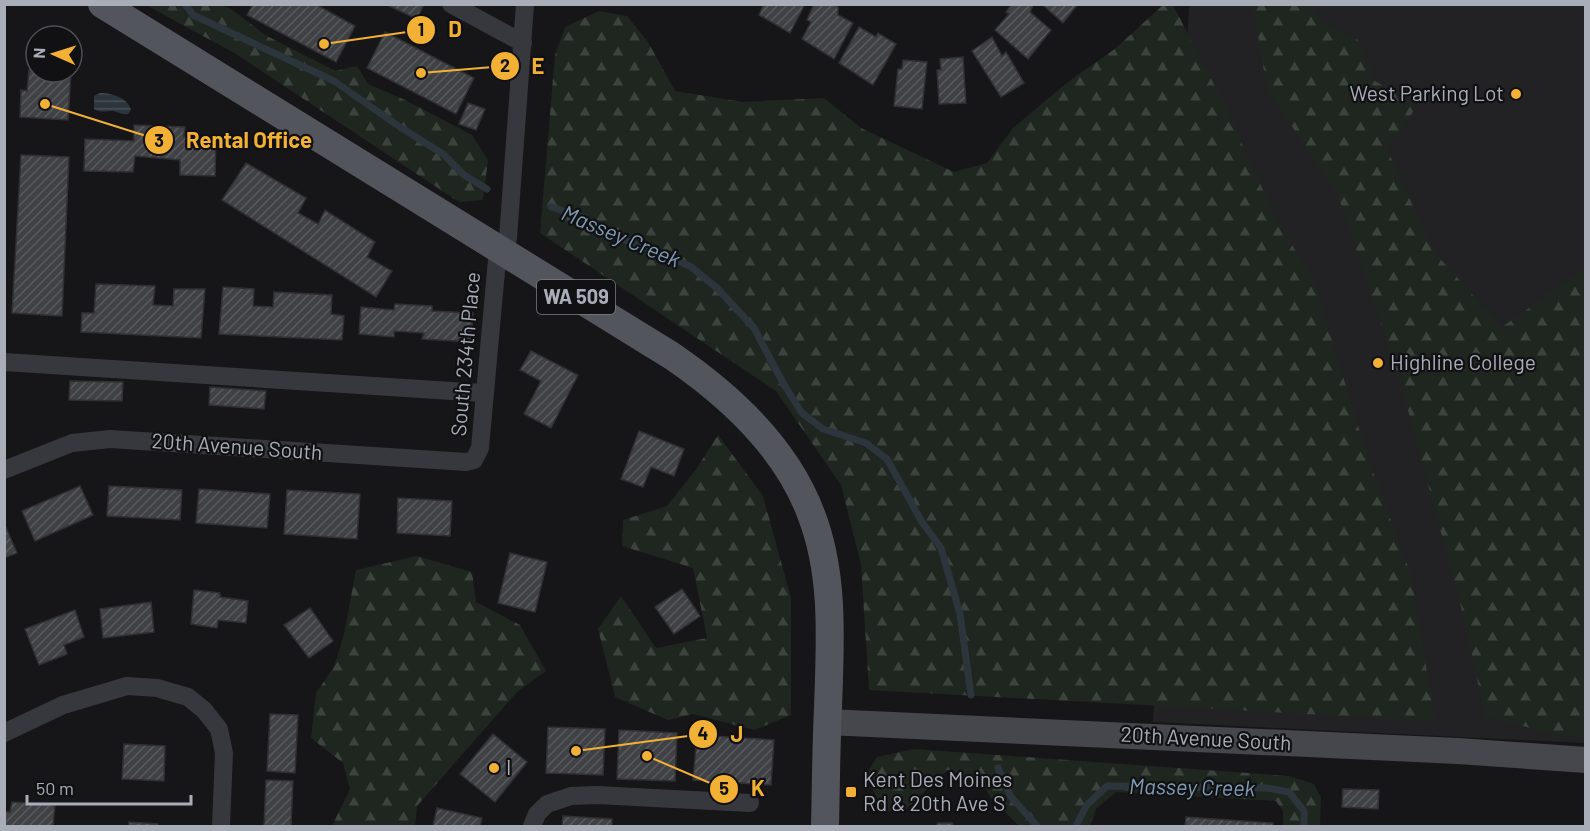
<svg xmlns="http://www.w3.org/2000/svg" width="1590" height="831" viewBox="0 0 1590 831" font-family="Barlow,sans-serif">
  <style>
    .built { fill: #222225 }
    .forest { fill: url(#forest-firs) }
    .water { fill: url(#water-rules) }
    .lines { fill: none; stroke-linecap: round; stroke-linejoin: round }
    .stream { stroke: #2c353c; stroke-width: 7 }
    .building { fill: url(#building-hatch); stroke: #303034; stroke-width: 1.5 }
    .street { stroke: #37383d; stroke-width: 18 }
    .secondary { stroke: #45474d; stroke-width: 26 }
    .primary { stroke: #53555c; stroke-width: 28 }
    .poi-dot { fill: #f2b134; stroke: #111113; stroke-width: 2 }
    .labels { text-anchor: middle; stroke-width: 4.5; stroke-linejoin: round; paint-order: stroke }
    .shield { fill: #111113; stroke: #7b7e86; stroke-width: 1.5 }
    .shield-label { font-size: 20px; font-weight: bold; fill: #a8adb8 }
    .poi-label { font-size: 21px; fill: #a8adb8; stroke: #111113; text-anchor: start }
    .street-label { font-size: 21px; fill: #a8adb8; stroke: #111113 }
    .water-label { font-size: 22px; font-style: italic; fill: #7f9bb3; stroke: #111113 }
    .leader { fill: none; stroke: #f2b134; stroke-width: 2 }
    .callout-dot { fill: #f2b134; stroke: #111113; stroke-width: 2 }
    .mark-label { font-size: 18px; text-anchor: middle; font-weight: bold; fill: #111 }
    .callout-label { font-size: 22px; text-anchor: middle; font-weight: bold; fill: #f2b134; stroke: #111113; stroke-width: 4.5; stroke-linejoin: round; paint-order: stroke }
  </style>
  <defs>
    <pattern id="forest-firs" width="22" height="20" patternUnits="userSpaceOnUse" patternTransform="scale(1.5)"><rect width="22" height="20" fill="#1e261f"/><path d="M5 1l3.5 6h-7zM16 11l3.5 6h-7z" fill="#3c433d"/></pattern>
    <pattern id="water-rules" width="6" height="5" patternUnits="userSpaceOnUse" patternTransform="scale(1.5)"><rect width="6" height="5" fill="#2c353c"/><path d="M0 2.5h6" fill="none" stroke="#485056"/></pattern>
    <pattern id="building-hatch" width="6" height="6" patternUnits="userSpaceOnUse" patternTransform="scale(1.5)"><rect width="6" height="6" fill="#404145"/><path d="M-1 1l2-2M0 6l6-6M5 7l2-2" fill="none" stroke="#595a5e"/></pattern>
  </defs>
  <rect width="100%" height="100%" fill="#161618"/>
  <path class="built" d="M 1189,5 L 1585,5 L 1585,743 L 1153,722 Z"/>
  <g class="forest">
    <path d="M 1164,4 L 1173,5 L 1224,104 L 1277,221 L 1313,279 L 1369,461 L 1411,575 L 1435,721 L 869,690 L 861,565 L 841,485 L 776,391 L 540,233 L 555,55 L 565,27 L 599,11 L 627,16 L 648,42 L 675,91 L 743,102 L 824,98 L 861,128 L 954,172 L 987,163 L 1013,128 L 1068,82 L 1116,48 Z"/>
    <path d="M 146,5 L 220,5 L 230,8 L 265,35 L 335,71 L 357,66 L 368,84 L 405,100 L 472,135 L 488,160 L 483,200 L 459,202 L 236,54 Z"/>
    <path d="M 1253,5 L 1310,5 L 1318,20 L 1358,40 L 1375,81 L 1417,106 L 1398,134 L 1385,145 L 1434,252 L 1502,327 L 1585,269 L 1585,737 L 1553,734 L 1485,716 L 1464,618 L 1401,384 L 1338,195 L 1267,89 Z"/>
    <path d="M 718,435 L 763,496 L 791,598 L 791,715 L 754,730 L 693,714 L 668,720 L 615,697 L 598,629 L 621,596 L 656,648 L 707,638 L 693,568 L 622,546 L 623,520 L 667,506 L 697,468 Z"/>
    <path d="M 417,556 L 472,572 L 476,602 L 520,625 L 546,671 L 517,692 L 417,806 L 415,826 L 332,826 L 350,789 L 343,763 L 311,738 L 316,693 L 334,667 L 344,634 L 356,570 Z"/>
    <path d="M 914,749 L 1289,776 L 1314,784 L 1321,798 L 1320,826 L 1283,826 L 1283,811 L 1276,801 L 1116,792 L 1096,809 L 1090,826 L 1019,826 L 990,797 L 983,782 L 947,770 L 906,809 L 885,812 L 865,776 L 877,757 Z"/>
  </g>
  <path class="water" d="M 100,93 C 112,93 128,98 131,110 L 128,114 C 122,115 119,112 113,111 C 105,111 101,113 94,109 L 94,96 Z"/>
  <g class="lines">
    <g class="stream">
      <path d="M 185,4 L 193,15 L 334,81 L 400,127 L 443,154 L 464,175 L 487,189"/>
      <path d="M 551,207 L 583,217 L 605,232 L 690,266 L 717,288 L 754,328 L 783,383 L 802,413 L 823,429 L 866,443 L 887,459 L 922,522 L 941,548 L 960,614 L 971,695"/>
      <path d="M 998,768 L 1011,797 L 1037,826"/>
      <path d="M 1076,826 L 1086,806 L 1107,786 L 1267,788 L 1289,792 L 1304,811 L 1304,826"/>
    </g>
  </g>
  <g class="building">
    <path d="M 253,4 L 315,4 L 355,26 L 336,62 L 247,15 Z"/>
    <path d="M 385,4 L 424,4 L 417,19 Z"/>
    <path d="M 805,4 L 790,33 L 759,15 L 764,4 Z"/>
    <path d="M 814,4 L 834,4 L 838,7 L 838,15 L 853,23 L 834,59 L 802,39 L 811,22 L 807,20 Z"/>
    <path d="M 1012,4 L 1034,4 L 1030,12 L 1051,30 L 1028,59 L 995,30 L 1009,14 L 1006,12 Z"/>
    <path d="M 1042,4 L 1078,4 L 1063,23 Z"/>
    <path d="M 859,27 L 876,37 L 878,33 L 896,44 L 873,85 L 839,63 Z"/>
    <path d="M 385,32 L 474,78 L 456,114 L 367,68 Z"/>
    <path d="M 992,37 L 1002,56 L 1006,52 L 1024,83 L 1001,97 L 972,51 Z"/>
    <path d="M 963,57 L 966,103 L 939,104 L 937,70 L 941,70 L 940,59 Z"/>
    <path d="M 903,60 L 927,62 L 922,109 L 894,106 L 898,69 L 902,69 Z"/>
    <path d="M 29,70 L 36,72 L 71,72 L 68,120 L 20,117 L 21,90 L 27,91 Z"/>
    <path d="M 468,103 L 485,109 L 476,130 L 459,124 Z"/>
    <path d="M 134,125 L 185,127 L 184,136 L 216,138 L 215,176 L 180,175 L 180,160 L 135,156 L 133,172 L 84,171 L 85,139 L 134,141 Z"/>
    <path d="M 21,155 L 69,157 L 62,316 L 12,313 Z"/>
    <path d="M 246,163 L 306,198 L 298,213 L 318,224 L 325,210 L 375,242 L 367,257 L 392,271 L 376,297 L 222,200 Z"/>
    <path d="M 96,284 L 155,286 L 153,305 L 173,306 L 174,289 L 205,289 L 201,338 L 81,332 L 82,313 L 94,313 Z"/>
    <path d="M 223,287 L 254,289 L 253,306 L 273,307 L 274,292 L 332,295 L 331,314 L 344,316 L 342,340 L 219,334 Z"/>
    <path d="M 395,304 L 432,306 L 432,311 L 473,313 L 471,342 L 422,339 L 424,333 L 394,331 L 394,337 L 359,334 L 361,307 L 394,310 Z"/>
    <path d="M 531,351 L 578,375 L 551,428 L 524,414 L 541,381 L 520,370 Z"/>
    <path d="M 70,381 L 123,382 L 122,401 L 69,400 Z"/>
    <path d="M 210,387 L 266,391 L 264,409 L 209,405 Z"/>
    <path d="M 639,431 L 684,449 L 674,476 L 651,467 L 643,487 L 621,479 Z"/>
    <path d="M 80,486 L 93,515 L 35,541 L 22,511 Z"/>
    <path d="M 109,486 L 182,490 L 180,520 L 107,516 Z"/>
    <path d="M 199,489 L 270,494 L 267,528 L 196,523 Z"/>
    <path d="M 287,490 L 360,494 L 357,539 L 284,534 Z"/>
    <path d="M 398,498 L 452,501 L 450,536 L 397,533 Z"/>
    <path d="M 4,523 L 17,553 L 4,558 Z"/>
    <path d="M 510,553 L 547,562 L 535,612 L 498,603 Z"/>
    <path d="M 682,589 L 700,616 L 674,634 L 655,607 Z"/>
    <path d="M 194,590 L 220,593 L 220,597 L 248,601 L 246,623 L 218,620 L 217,628 L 191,624 Z"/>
    <path d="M 151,602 L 154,632 L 103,638 L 100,609 Z"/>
    <path d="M 310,608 L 333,641 L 309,658 L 284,625 Z"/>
    <path d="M 75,610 L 84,637 L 64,645 L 67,654 L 39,665 L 25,629 Z"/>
    <path d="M 270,714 L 298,715 L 295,773 L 267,771 Z"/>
    <path d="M 548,727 L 605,729 L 603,775 L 546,773 Z"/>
    <path d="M 619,730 L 677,733 L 675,781 L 617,779 Z"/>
    <path d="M 493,734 L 527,762 L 495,802 L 460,774 Z"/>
    <path d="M 697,735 L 774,740 L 771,785 L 693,780 Z"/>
    <path d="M 124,744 L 165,746 L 164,781 L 122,779 Z"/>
    <path d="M 266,780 L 293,781 L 291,826 L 264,826 Z"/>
    <path d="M 1343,789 L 1379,790 L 1378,809 L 1342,807 Z"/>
    <path d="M 12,802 L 55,805 L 53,826 L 4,826 L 4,812 L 10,812 Z"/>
    <path d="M 437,808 L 482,818 L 480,826 L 433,826 Z"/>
    <path d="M 563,816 L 612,819 L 612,826 L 562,826 Z"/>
    <path d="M 1186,817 L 1273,823 L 1273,826 L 1185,826 Z"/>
    <path d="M 129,822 L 158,824 L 158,826 L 129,826 Z"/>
    <path d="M 938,823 L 952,823 L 954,826 L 936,826 Z"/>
  </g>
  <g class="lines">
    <g class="street">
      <path d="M 451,4 L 523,43"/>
      <path d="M 4,362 L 483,393"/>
      <path d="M 4,470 L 72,443 L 110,439 L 466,462 L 474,460 L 480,448 L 497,260 L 508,238 L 525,4"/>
      <path d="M 4,733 L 63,705 L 127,686 L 157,688 L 188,697 L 204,710 L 219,729 L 224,753 L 221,826"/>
      <path d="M 532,826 L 537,814 L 547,804 L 571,796 L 597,795 L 750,803"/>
    </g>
    <path class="secondary" d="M 827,722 L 1458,751 L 1586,760"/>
    <path class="primary" d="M 102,4 L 672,356 C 729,395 786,447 811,514 C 835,575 830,644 828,708 C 826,748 826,787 825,826"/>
  </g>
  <g class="poi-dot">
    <circle cx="1516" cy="94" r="6"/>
    <circle cx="1378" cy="363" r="6"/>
    <circle cx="494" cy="768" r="6"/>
    <rect x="845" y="786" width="12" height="12" rx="3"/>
  </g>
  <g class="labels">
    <rect class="shield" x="537" y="280" width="78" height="34" rx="4.5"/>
    <g class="shield-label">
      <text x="576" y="304">WA 509</text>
    </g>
    <g class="poi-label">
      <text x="1504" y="101" text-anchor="end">West Parking Lot</text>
      <text x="1390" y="370">Highline College</text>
      <text x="506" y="775">I</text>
      <text x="863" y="787">Kent Des Moines<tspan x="863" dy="24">Rd &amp; 20th Ave S</tspan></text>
    </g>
    <g class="street-label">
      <text transform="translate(466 354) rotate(-85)" y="7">South 234th Place</text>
      <text transform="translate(237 447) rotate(4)" y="7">20th Avenue South</text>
      <text transform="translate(1206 739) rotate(3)" y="7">20th Avenue South</text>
    </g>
    <g class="water-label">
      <text transform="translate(621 236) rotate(23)" y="8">Massey Creek</text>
      <text transform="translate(1192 787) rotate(1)" y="8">Massey Creek</text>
    </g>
  </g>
  <path class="leader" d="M324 44L421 30M421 73L505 66M45 104L159 140M576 751L703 734M647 756L724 789"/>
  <g class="callout-dot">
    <circle cx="324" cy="44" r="6"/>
    <circle cx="421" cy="73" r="6"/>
    <circle cx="45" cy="104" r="6"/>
    <circle cx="576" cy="751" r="6"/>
    <circle cx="647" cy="756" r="6"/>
    <circle cx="421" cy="30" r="15"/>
    <circle cx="505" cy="66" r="15"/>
    <circle cx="159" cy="140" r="15"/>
    <circle cx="703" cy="734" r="15"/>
    <circle cx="724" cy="789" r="15"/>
  </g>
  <g class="mark-label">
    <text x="421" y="36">1</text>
    <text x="505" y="72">2</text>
    <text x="159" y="147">3</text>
    <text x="703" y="740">4</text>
    <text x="724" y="795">5</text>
  </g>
  <g class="callout-label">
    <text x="455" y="37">D</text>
    <text x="538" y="74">E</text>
    <text x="249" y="148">Rental Office</text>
    <text x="737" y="742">J</text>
    <text x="758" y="796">K</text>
  </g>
  <rect width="1590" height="831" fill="none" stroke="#a8adb8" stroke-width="12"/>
  <g transform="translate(54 54) rotate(273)"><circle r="28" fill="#111113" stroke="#4d4f55" stroke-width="1.5"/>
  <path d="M0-4.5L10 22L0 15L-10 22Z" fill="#f2b134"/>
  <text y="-9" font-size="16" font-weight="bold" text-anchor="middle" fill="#a8adb8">N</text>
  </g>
  <path d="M27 795v9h164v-9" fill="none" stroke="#a8adb8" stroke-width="3"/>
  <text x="36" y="795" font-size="18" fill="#a8adb8" stroke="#111113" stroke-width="4.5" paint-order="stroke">50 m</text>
</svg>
